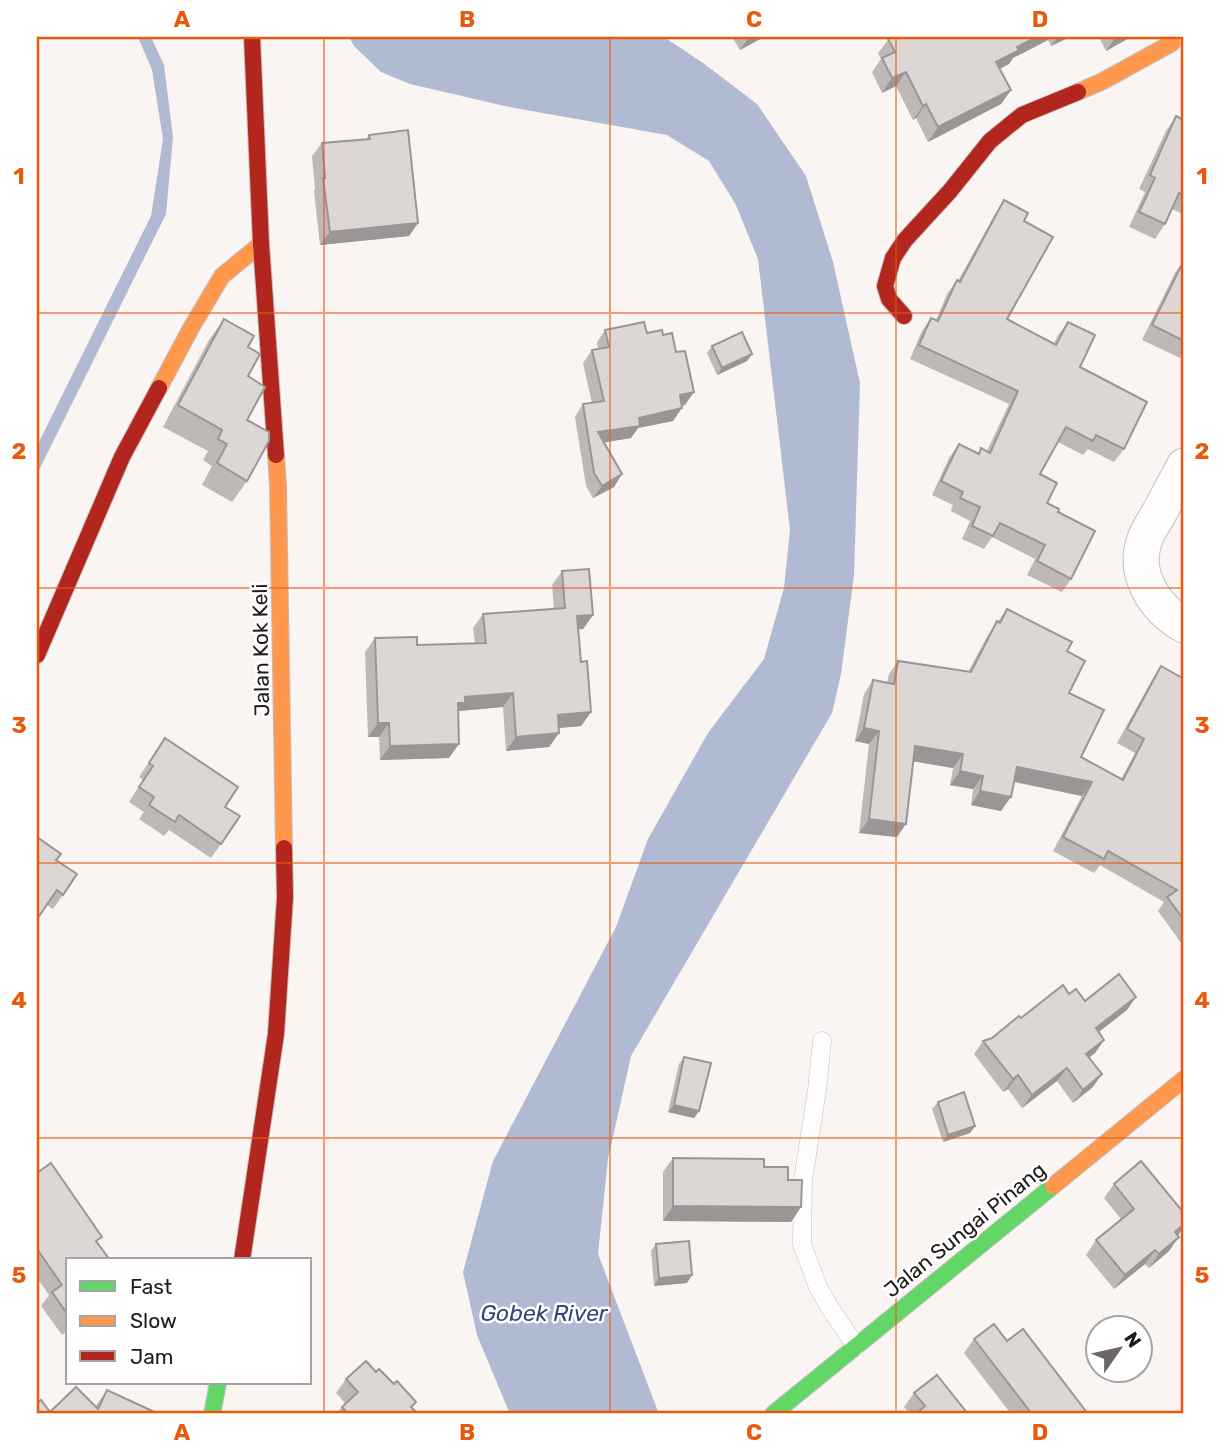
<svg xmlns="http://www.w3.org/2000/svg" width="1221" height="1451" viewBox="0 0 1221 1451" font-family="Rubik,sans-serif">
  <style>
    .water { fill: #b0bad2 }
    .lines { fill: none; stroke-linecap: round; stroke-linejoin: round }
    .lane-casing { stroke: #c4bebc; stroke-width: 19 }
    .street-casing { stroke: #c4bebc; stroke-width: 37 }
    .fast-casing { stroke: #c4bebc; stroke-width: 18 }
    .slow-casing { stroke: #c4bebc; stroke-width: 18 }
    .jam-casing { stroke: #c4bebc; stroke-width: 18 }
    .lane { stroke: #fefdfd; stroke-width: 18 }
    .street { stroke: #fefdfd; stroke-width: 35 }
    .fast { stroke: #63d668; stroke-width: 16 }
    .slow { stroke: #ff974d; stroke-width: 16 }
    .jam { stroke: #b3261e; stroke-width: 16 }
    .wall { fill: #bdb9b7 }
    .shaded-wall { fill: #9a9695 }
    .building { fill: #dcd7d5; stroke: #9a9695; stroke-width: 2 }
    .grid { fill: none; stroke: #e8590c; stroke-width: 2; stroke-opacity: 0.55 }
    .labels { text-anchor: middle; stroke-width: 5; stroke-linejoin: round; paint-order: stroke }
    .street-label { font-size: 21px; fill: #1f1a18; stroke: #fff }
    .water-label { font-size: 23px; font-style: italic; fill: #334877; stroke: #fff }
    .neatline { fill: none; stroke: #e8590c; stroke-width: 2.5 }
    .grid-label { font-size: 23px; text-anchor: middle; font-weight: bold; fill: #e8590c }
  </style>
  <rect width="100%" height="100%" fill="#faf4f2"/>
  <g class="water">
    <path d="M 138,37 L 151,37 L 164,65 L 173,137 L 166,214 L 37,474 L 37,446 L 151,216 L 163,139 L 152,70 Z"/>
    <path d="M 349,37 L 664,37 L 703,63 L 757,104 L 806,176 L 833,262 L 860,383 L 854,575 L 841,674 L 832,713 L 631,1056 L 608,1159 L 598,1254 L 659,1414 L 510,1414 L 477,1335 L 463,1272 L 493,1161 L 616,927 L 648,839 L 708,733 L 764,659 L 784,588 L 790,530 L 758,259 L 736,205 L 709,161 L 667,135 L 509,107 L 410,84 L 381,72 L 354,46 Z"/>
  </g>
  <g class="lines">
    <defs>
      <path id="lane" d="M 822,1041 L 817,1090 L 803,1180 L 802,1244 L 818,1287 L 830,1308 L 856,1346"/>
      <path id="street" d="M 1184,466 C 1176,482 1167,498 1158,515 C 1154,522 1148,530 1145,539 C 1132,573 1154,608 1184,625"/>
      <g id="fast">
        <path d="M 212,1414 L 218,1383"/>
        <path d="M 773,1414 L 1053,1186"/>
      </g>
      <g id="slow">
        <path d="M 1078,92 L 1103,81 L 1172,43"/>
        <path d="M 159,388 L 191,328 L 222,276 L 261,244"/>
        <path d="M 276,455 L 278,485 L 284,848"/>
        <path d="M 1053,1186 L 1184,1079"/>
      </g>
      <g id="jam">
        <path d="M 252,37 L 261,244 L 276,455"/>
        <path d="M 904,316 L 889,299 L 885,286 L 893,258 L 905,240 L 950,191 L 990,141 L 1022,115 L 1078,92"/>
        <path d="M 37,655 L 122,457 L 159,388"/>
        <path d="M 242,1260 L 276,1034 L 285,897 L 284,848"/>
      </g>
    </defs>
    <use href="#lane" class="lane-casing"/>
    <use href="#street" class="street-casing"/>
    <use href="#fast" class="fast-casing"/>
    <use href="#slow" class="slow-casing"/>
    <use href="#jam" class="jam-casing"/>
    <use href="#lane" class="lane"/>
    <use href="#street" class="street"/>
    <use href="#fast" class="fast"/>
    <use href="#slow" class="slow"/>
    <use href="#jam" class="jam"/>
  </g>
  <g class="wall">
    <path d="M 732,37 L 764,37 L 740,50 Z"/>
    <path d="M 886,37 L 1070,37 L 1051,46 L 1048,40 L 1013,58 L 1009,64 L 1000,69 L 1011,90 L 1001,104 L 928,142 L 916,118 L 913,120 L 896,86 L 882,93 L 872,72 L 881,59 L 878,53 L 888,40 Z"/>
    <path d="M 1099,37 L 1131,37 L 1106,51 Z"/>
    <path d="M 1176,116 L 1184,120 L 1184,215 L 1172,209 L 1165,224 L 1155,239 L 1129,227 L 1145,192 L 1139,189 L 1166,131 Z"/>
    <path d="M 369,135 L 418,223 L 409,236 L 320,245 L 314,191 L 315,189 L 312,156 L 322,143 L 366,139 Z"/>
    <path d="M 1004,200 L 1024,221 L 1007,319 L 1054,343 L 1058,335 L 1068,322 L 1080,367 L 1124,449 L 1114,462 L 1088,449 L 1083,455 L 1058,442 L 1040,474 L 1047,503 L 1058,512 L 1071,579 L 1062,592 L 1027,575 L 1035,559 L 992,537 L 984,549 L 962,539 L 970,521 L 951,511 L 953,505 L 932,495 L 949,458 L 959,444 L 978,453 L 981,448 L 987,451 L 1009,404 L 910,359 L 922,331 L 931,318 L 936,320 L 947,294 L 957,280 L 958,281 L 995,214 Z"/>
    <path d="M 1184,260 L 1184,352 L 1180,358 L 1142,340 L 1175,273 Z"/>
    <path d="M 224,319 L 248,347 L 247,481 L 232,502 L 202,485 L 212,466 L 203,460 L 208,451 L 163,427 L 209,340 Z"/>
    <path d="M 605,330 L 663,335 L 685,405 L 682,406 L 673,421 L 638,428 L 631,438 L 604,442 L 622,474 L 614,487 L 593,498 L 586,486 L 575,417 L 583,404 L 592,403 L 583,363 L 592,350 L 598,349 L 597,342 Z"/>
    <path d="M 712,346 L 752,354 L 747,361 L 717,375 L 707,353 Z"/>
    <path d="M 562,571 L 593,615 L 583,629 L 578,629 L 581,662 L 591,712 L 581,726 L 558,728 L 559,733 L 549,747 L 506,751 L 503,707 L 459,711 L 449,758 L 380,760 L 379,737 L 368,737 L 365,652 L 375,638 L 417,645 L 475,643 L 473,628 L 483,614 L 554,609 L 552,585 Z"/>
    <path d="M 1007,609 L 1067,651 L 1069,693 L 1081,757 L 1121,779 L 1135,753 L 1117,743 L 1152,680 L 1161,666 L 1184,679 L 1184,947 L 1158,911 L 1164,902 L 1100,865 L 1094,873 L 1053,851 L 1082,796 L 1014,782 L 1001,811 L 971,805 L 973,789 L 950,785 L 953,768 L 913,761 L 897,837 L 859,833 L 869,744 L 855,741 L 864,694 L 873,680 L 887,683 L 889,674 L 898,661 L 968,672 L 988,635 Z"/>
    <path d="M 165,738 L 225,807 L 240,816 L 211,858 L 169,830 L 164,836 L 139,819 L 144,812 L 129,802 L 143,780 L 139,777 Z"/>
    <path d="M 56,860 L 77,874 L 53,909 L 47,905 Z"/>
    <path d="M 1069,994 L 1085,1001 L 1127,1010 L 1098,1032 L 1104,1040 L 1095,1053 L 1089,1057 L 1093,1087 L 1073,1103 L 1057,1081 L 1022,1108 L 1008,1089 L 1003,1092 L 974,1054 L 983,1041 L 992,1038 L 1021,1018 Z"/>
    <path d="M 684,1057 L 699,1111 L 694,1118 L 668,1112 L 679,1064 Z"/>
    <path d="M 938,1102 L 975,1126 L 970,1133 L 943,1142 L 932,1109 Z"/>
    <path d="M 673,1158 L 764,1167 L 788,1180 L 801,1207 L 791,1222 L 663,1221 L 663,1172 Z"/>
    <path d="M 37,1173 L 68,1260 L 68,1330 L 62,1335 L 41,1306 L 49,1295 L 37,1278 Z"/>
    <path d="M 1114,1184 L 1179,1234 L 1169,1251 L 1149,1268 L 1145,1264 L 1114,1289 L 1086,1255 L 1096,1240 L 1121,1219 L 1104,1198 Z"/>
    <path d="M 656,1244 L 687,1283 L 654,1286 L 651,1251 Z"/>
    <path d="M 974,1339 L 1007,1341 L 1088,1414 L 1011,1414 L 964,1353 Z"/>
    <path d="M 376,1372 L 416,1402 L 412,1408 L 418,1414 L 336,1414 L 345,1403 L 336,1393 L 346,1379 Z"/>
    <path d="M 107,1390 L 159,1414 L 50,1412 L 95,1407 Z"/>
    <path d="M 914,1393 L 968,1414 L 910,1414 L 904,1407 Z"/>
  </g>
  <g class="shaded-wall">
    <path d="M 749,37 L 764,37 L 740,50 Z"/>
    <path d="M 1036,37 L 1050,37 L 1048,40 L 1013,58 L 1009,64 L 986,76 L 996,62 L 1017,47 Z"/>
    <path d="M 1058,37 L 1070,37 L 1051,46 Z"/>
    <path d="M 1116,37 L 1131,37 L 1106,51 Z"/>
    <path d="M 906,72 L 896,86 L 882,93 L 892,78 Z"/>
    <path d="M 1011,90 L 1001,104 L 928,142 L 938,127 Z"/>
    <path d="M 926,104 L 916,118 L 913,120 L 923,106 Z"/>
    <path d="M 418,223 L 409,236 L 320,245 L 330,232 Z"/>
    <path d="M 752,354 L 747,361 L 717,375 L 722,368 Z"/>
    <path d="M 694,392 L 685,405 L 671,408 L 680,395 Z"/>
    <path d="M 682,408 L 673,421 L 638,428 L 631,438 L 589,445 L 598,432 L 639,418 Z"/>
    <path d="M 622,474 L 614,487 L 593,498 L 602,486 Z"/>
    <path d="M 593,615 L 583,629 L 567,630 L 577,616 Z"/>
    <path d="M 513,693 L 503,707 L 459,711 L 455,717 L 458,703 L 465,697 Z"/>
    <path d="M 591,712 L 581,726 L 548,729 L 558,715 Z"/>
    <path d="M 378,723 L 389,723 L 379,737 L 368,737 Z"/>
    <path d="M 864,728 L 879,731 L 869,744 L 855,741 Z"/>
    <path d="M 559,733 L 549,747 L 506,751 L 516,737 Z"/>
    <path d="M 459,744 L 449,758 L 380,760 L 390,746 Z"/>
    <path d="M 915,746 L 963,754 L 953,768 L 905,760 Z"/>
    <path d="M 1017,767 L 1092,782 L 1082,796 L 1007,780 Z"/>
    <path d="M 960,771 L 983,776 L 973,789 L 950,785 Z"/>
    <path d="M 980,791 L 1011,797 L 1001,811 L 971,805 Z"/>
    <path d="M 869,819 L 906,824 L 897,837 L 859,833 Z"/>
    <path d="M 1136,997 L 1127,1010 L 1086,1042 L 1096,1028 Z"/>
    <path d="M 1104,1040 L 1095,1053 L 1077,1067 L 1086,1054 Z"/>
    <path d="M 1067,1068 L 1057,1081 L 1022,1108 L 1032,1095 Z"/>
    <path d="M 1102,1074 L 1093,1087 L 1073,1103 L 1083,1090 Z"/>
    <path d="M 1018,1075 L 1008,1089 L 1003,1092 L 1013,1079 Z"/>
    <path d="M 674,1105 L 699,1111 L 694,1118 L 668,1112 Z"/>
    <path d="M 975,1126 L 970,1133 L 943,1142 L 948,1135 Z"/>
    <path d="M 673,1206 L 801,1207 L 791,1222 L 663,1221 Z"/>
    <path d="M 1184,1224 L 1184,1227 L 1179,1234 L 1165,1246 L 1175,1232 Z"/>
    <path d="M 1179,1237 L 1169,1251 L 1149,1268 L 1159,1254 Z"/>
    <path d="M 1155,1250 L 1145,1264 L 1114,1289 L 1125,1275 Z"/>
    <path d="M 692,1275 L 687,1283 L 654,1286 L 659,1278 Z"/>
  </g>
  <g class="building">
    <path d="M 893,37 L 1036,37 L 1017,47 L 1019,50 L 996,62 L 1011,90 L 938,127 L 926,104 L 923,106 L 906,72 L 892,78 L 882,58 L 895,52 L 888,39 Z"/>
    <path d="M 1176,116 L 1184,120 L 1184,195 L 1179,193 L 1165,224 L 1139,212 L 1155,178 L 1150,175 Z"/>
    <path d="M 408,130 L 418,223 L 330,232 L 323,178 L 325,178 L 322,143 L 370,139 L 369,135 Z"/>
    <path d="M 1004,200 L 1028,213 L 1024,221 L 1053,237 L 1007,319 L 1056,345 L 1068,322 L 1095,335 L 1080,367 L 1147,402 L 1124,449 L 1096,435 L 1093,441 L 1066,427 L 1040,474 L 1057,483 L 1047,503 L 1059,509 L 1058,512 L 1095,531 L 1071,579 L 1037,561 L 1045,545 L 1000,523 L 993,536 L 972,526 L 980,507 L 960,498 L 963,492 L 941,481 L 959,444 L 979,454 L 981,448 L 990,453 L 1018,391 L 919,345 L 931,318 L 938,321 L 957,280 L 960,282 Z"/>
    <path d="M 1184,260 L 1184,341 L 1152,325 Z"/>
    <path d="M 224,319 L 254,336 L 248,347 L 260,354 L 248,376 L 265,387 L 247,420 L 269,432 L 269,441 L 247,481 L 217,463 L 227,444 L 218,439 L 222,430 L 178,405 Z"/>
    <path d="M 644,322 L 647,333 L 662,330 L 663,335 L 672,333 L 676,352 L 685,351 L 694,392 L 680,395 L 682,408 L 639,418 L 640,426 L 598,432 L 622,474 L 602,486 L 594,473 L 583,404 L 604,401 L 592,350 L 609,347 L 605,330 Z"/>
    <path d="M 742,332 L 752,354 L 722,368 L 712,346 Z"/>
    <path d="M 589,569 L 593,615 L 577,616 L 581,662 L 587,661 L 591,712 L 558,715 L 559,733 L 516,737 L 513,693 L 465,697 L 465,703 L 458,703 L 459,744 L 390,746 L 389,723 L 378,723 L 375,638 L 417,637 L 417,645 L 486,643 L 483,614 L 565,608 L 562,571 Z"/>
    <path d="M 1007,609 L 1072,642 L 1067,651 L 1085,661 L 1069,693 L 1104,710 L 1081,757 L 1123,780 L 1144,739 L 1127,729 L 1161,666 L 1184,679 L 1184,920 L 1167,897 L 1177,890 L 1108,851 L 1104,859 L 1063,837 L 1092,782 L 1017,767 L 1011,797 L 980,791 L 983,776 L 960,771 L 963,754 L 915,746 L 906,824 L 869,819 L 879,731 L 864,728 L 873,680 L 894,684 L 898,661 L 971,672 L 997,621 L 1000,623 Z"/>
    <path d="M 165,738 L 238,787 L 225,807 L 240,816 L 221,844 L 179,815 L 175,822 L 149,805 L 154,797 L 139,787 L 153,766 L 149,763 Z"/>
    <path d="M 37,837 L 61,854 L 56,860 L 77,874 L 63,895 L 57,890 L 37,919 Z"/>
    <path d="M 1119,974 L 1136,997 L 1096,1028 L 1104,1040 L 1086,1054 L 1102,1074 L 1083,1090 L 1067,1068 L 1032,1095 L 1018,1075 L 1013,1079 L 983,1041 L 992,1038 L 1019,1016 L 1021,1018 L 1063,985 L 1069,994 L 1076,989 L 1085,1001 Z"/>
    <path d="M 684,1057 L 711,1063 L 699,1111 L 674,1105 Z"/>
    <path d="M 964,1092 L 975,1126 L 948,1135 L 938,1102 Z"/>
    <path d="M 673,1158 L 764,1159 L 764,1167 L 788,1167 L 788,1180 L 802,1180 L 801,1207 L 673,1206 Z"/>
    <path d="M 1141,1161 L 1184,1213 L 1184,1224 L 1175,1232 L 1179,1237 L 1159,1254 L 1155,1250 L 1125,1275 L 1096,1240 L 1134,1209 L 1114,1184 Z"/>
    <path d="M 51,1163 L 102,1237 L 96,1241 L 110,1260 L 68,1260 L 68,1315 L 52,1292 L 62,1285 L 37,1249 L 37,1173 Z"/>
    <path d="M 689,1241 L 692,1275 L 659,1278 L 656,1244 Z"/>
    <path d="M 994,1324 L 1007,1341 L 1023,1329 L 1088,1414 L 1032,1414 L 974,1339 Z"/>
    <path d="M 366,1361 L 376,1372 L 379,1369 L 394,1384 L 397,1381 L 416,1402 L 411,1407 L 418,1414 L 348,1414 L 342,1407 L 358,1392 L 346,1379 Z"/>
    <path d="M 937,1375 L 968,1414 L 916,1414 L 925,1406 L 914,1393 Z"/>
    <path d="M 76,1387 L 98,1409 L 107,1390 L 159,1414 L 37,1414 L 37,1403 L 41,1400 L 50,1412 Z"/>
  </g>
  <path class="grid" d="M 324,37 L 324,1414M 610,37 L 610,1414M 896,37 L 896,1414M 37,313 L 1184,313M 37,588 L 1184,588M 37,863 L 1184,863M 37,1138 L 1184,1138"/>
  <g class="labels">
    <g class="street-label">
      <text transform="translate(261 650) rotate(-91)" y="7">Jalan Kok Keli</text>
      <text transform="translate(965 1230) rotate(-39)" y="7">Jalan Sungai Pinang</text>
    </g>
    <g class="water-label">
      <text x="544" y="1321">Gobek River</text>
    </g>
  </g>
  <rect width="1221" height="1451" fill="none" stroke="#ffffff" stroke-width="77"/>
  <rect x="66" y="1258" width="245" height="126" fill="#ffffff" stroke="#a5a3a3" stroke-width="2"/>
  <rect x="80" y="1281" width="35" height="10" fill="#63d668" stroke="#a5a3a3" stroke-width="2"/>
  <text x="130" y="1294" font-size="21" fill="#1f1a18">Fast</text>
  <rect x="80" y="1316" width="35" height="10" fill="#ff974d" stroke="#a5a3a3" stroke-width="2"/>
  <text x="130" y="1328" font-size="21" fill="#1f1a18">Slow</text>
  <rect x="80" y="1351" width="35" height="10" fill="#b3261e" stroke="#a5a3a3" stroke-width="2"/>
  <text x="130" y="1364" font-size="21" fill="#1f1a18">Jam</text>
  <g transform="translate(1119 1349) rotate(56)"><circle r="33" fill="#ffffff" stroke="#a5a3a3" stroke-width="2"/>
  <path d="M0-5L12 26L0 18L-12 26Z" fill="#6c6664"/>
  <text y="-10" font-size="19" font-weight="bold" text-anchor="middle" fill="#1f1a18">N</text>
  </g>
  <rect x="38" y="38" width="1144" height="1374" class="neatline"/>
  <g class="grid-label">
    <text x="182" y="27">A</text>
    <text x="467" y="27">B</text>
    <text x="754" y="27">C</text>
    <text x="1040" y="27">D</text>
    <text x="19" y="184">1</text>
    <text x="1202" y="184">1</text>
    <text x="19" y="459">2</text>
    <text x="1202" y="459">2</text>
    <text x="19" y="733">3</text>
    <text x="1202" y="733">3</text>
    <text x="19" y="1008">4</text>
    <text x="1202" y="1008">4</text>
    <text x="19" y="1283">5</text>
    <text x="1202" y="1283">5</text>
    <text x="182" y="1440">A</text>
    <text x="467" y="1440">B</text>
    <text x="754" y="1440">C</text>
    <text x="1040" y="1440">D</text>
  </g>
</svg>
